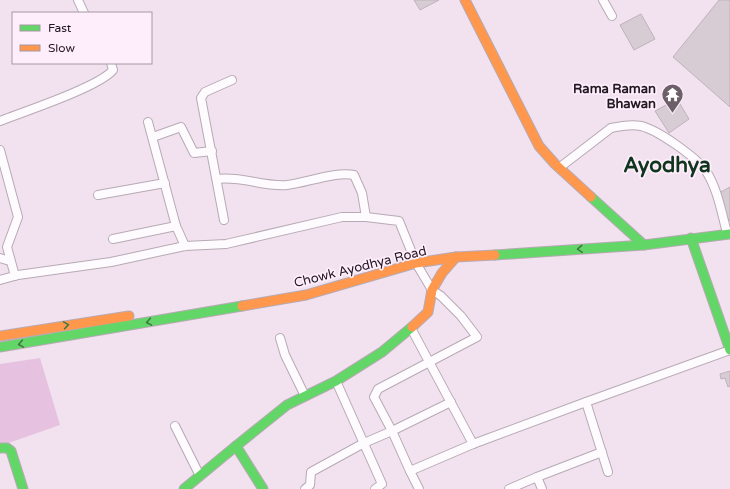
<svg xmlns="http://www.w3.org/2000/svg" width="730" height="489" viewBox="0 0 730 489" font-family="'Varela Round',sans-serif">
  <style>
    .green { fill: #e6c2e0 }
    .building { fill: #d7ccd4; stroke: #bfb2bc }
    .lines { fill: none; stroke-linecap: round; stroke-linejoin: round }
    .street-casing { stroke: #b7aab4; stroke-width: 10 }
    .fast-casing { stroke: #b7aab4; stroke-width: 11 }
    .slow-casing { stroke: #b7aab4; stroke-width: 11 }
    .street { stroke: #fdfbfd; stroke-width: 8 }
    .fast { stroke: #63d668; stroke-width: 9 }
    .slow { stroke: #ff974d; stroke-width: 9 }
    .oneway { stroke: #427744 }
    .labels { text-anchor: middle; stroke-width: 3.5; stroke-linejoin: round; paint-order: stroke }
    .poi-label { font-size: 13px; font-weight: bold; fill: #221820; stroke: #feedfb; text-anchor: end }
    .street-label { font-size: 13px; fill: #221820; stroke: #feedfb }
    .town-label { font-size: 21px; font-weight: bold; fill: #10351d; stroke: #feedfb }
  </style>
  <rect width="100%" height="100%" fill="#f2e2ef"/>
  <path class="green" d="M 40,358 L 60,425 L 0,446 L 0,364 Z"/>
  <g class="building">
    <path d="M 414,0 L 439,0 L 420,10 Z"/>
    <path d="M 719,0 L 730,0 L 730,107 L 673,57 Z"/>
    <path d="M 641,14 L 655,39 L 634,50 L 620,25 Z"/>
    <path d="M 677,99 L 689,119 L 669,133 L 655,111 Z"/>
    <path d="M 730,187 L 730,220 L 729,221 L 718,200 L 719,193 Z"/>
    <path d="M 730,371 L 730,386 L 728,387 L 725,378 L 721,379 L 720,374 Z"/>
  </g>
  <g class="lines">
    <defs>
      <g id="street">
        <path d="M 78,0 L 84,13"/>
        <path d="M 603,0 L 612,16"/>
        <path d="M 0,121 C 23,112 99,87 113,70 L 111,63"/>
        <path d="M 148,122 L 176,226 L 185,246"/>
        <path d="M 153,137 L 181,127 L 194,153 L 212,151"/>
        <path d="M 0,150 L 18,217 L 7,247 L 15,276"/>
        <path d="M 559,168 L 611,128 C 620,126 632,124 641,126 C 658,130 696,157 706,171 C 717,188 721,210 726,229"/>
        <path d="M 217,179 C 242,176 264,187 287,185 C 306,183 336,171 354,175 L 362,193 L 366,217"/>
        <path d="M 98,195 L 165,183"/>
        <path d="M 224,220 L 201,98 L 205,92 L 232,80"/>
        <path d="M 113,239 L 176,226"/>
        <path d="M 0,258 L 10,261"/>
        <path d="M 0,280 L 18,275 L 111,262 L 185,246 L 226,244 L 342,217 L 366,217 L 399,221 L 416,263 L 432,290 L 441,296 L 461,316 L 477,337 L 378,389 L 374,397 L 392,431 L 364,443 L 311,472 L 310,485 L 305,489"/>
        <path d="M 411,328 L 473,444"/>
        <path d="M 280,338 L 285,355 L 305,396"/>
        <path d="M 336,381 L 382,484 L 375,489"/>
        <path d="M 586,402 L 730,350"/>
        <path d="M 175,426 L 200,476"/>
        <path d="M 410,471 L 392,431 L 451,402"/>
        <path d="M 537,477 L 602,452"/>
        <path d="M 419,489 L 410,471 L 473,444 L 586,402 L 608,472"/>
        <path d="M 509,489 L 537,477 L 542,489"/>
      </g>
      <g id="fast">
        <path d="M 591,197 L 644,245"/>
        <path d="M 691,238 L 730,350"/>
        <path d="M 495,255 L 644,245 L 730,234"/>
        <path d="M 0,347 L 242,306"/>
        <path d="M 0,448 L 7,448 L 11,451 L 23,489"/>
        <path d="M 184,489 L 236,446"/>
        <path d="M 263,489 L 236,446 L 287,405 L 336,381 L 382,352 L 412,327"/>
      </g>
      <g id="slow">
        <path d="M 465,0 L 539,146 L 555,164 L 591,197"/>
        <path d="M 242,306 L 306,295 L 416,263 L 456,257 L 495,255"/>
        <path d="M 412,327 L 428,312 L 432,290 L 442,273 L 456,257"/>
        <path d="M 0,336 L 129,316"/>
      </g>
    </defs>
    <use href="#street" class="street-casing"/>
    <use href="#fast" class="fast-casing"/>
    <use href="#slow" class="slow-casing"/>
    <use href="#street" class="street"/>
    <use href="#fast" class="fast"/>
    <use href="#slow" class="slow"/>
  </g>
  <defs><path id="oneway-chevron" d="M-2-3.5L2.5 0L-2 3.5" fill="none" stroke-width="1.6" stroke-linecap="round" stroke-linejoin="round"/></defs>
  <g class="oneway">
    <use href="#oneway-chevron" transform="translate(580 249) rotate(176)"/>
    <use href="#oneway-chevron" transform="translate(149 322) rotate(170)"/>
    <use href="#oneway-chevron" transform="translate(66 325) rotate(-9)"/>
    <use href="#oneway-chevron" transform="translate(21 344) rotate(170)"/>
  </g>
  <defs>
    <symbol id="temple-pin" viewBox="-11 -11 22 30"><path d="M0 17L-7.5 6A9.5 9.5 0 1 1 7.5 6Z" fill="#6b5f68" stroke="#feedfb"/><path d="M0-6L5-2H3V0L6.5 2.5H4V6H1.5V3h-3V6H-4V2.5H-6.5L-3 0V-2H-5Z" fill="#fff"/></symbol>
  </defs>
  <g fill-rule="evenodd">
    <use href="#temple-pin" x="660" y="82" width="25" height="34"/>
  </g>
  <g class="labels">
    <g class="poi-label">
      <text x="656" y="93">Rama Raman<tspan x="656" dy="15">Bhawan</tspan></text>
    </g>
    <g class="street-label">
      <text transform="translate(360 266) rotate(-14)" y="5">Chowk Ayodhya Road</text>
    </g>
    <g class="town-label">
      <text x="667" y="172">Ayodhya</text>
    </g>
  </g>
  <rect x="12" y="12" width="140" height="52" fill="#feedfb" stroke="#a698a3"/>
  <rect x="20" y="25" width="20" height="6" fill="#63d668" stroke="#a698a3"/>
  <text x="48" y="32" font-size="12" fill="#221820">Fast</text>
  <rect x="20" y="45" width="20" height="6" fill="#ff974d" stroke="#a698a3"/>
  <text x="48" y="52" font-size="12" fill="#221820">Slow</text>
</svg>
